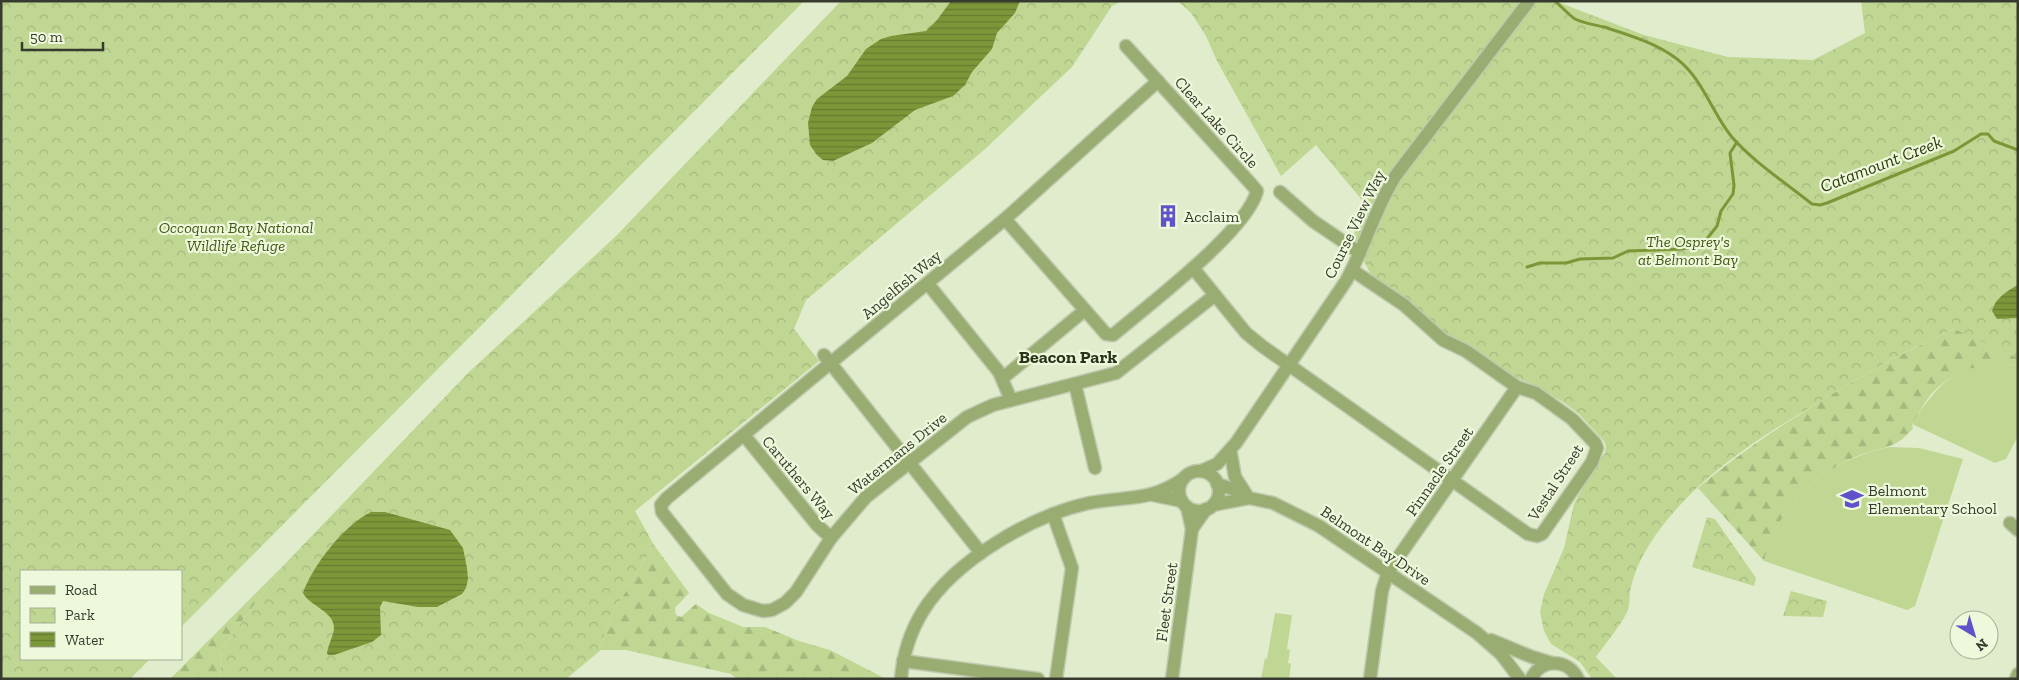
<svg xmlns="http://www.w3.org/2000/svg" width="2019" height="680" viewBox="0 0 2019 680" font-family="'Zilla Slab',serif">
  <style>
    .green { fill: #bfd792 }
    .forest { fill: url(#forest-firs) }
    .park { fill: url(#park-crowns) }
    .water { fill: url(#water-rules) }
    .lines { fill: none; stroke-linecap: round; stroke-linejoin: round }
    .stream { stroke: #7b9738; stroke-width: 3 }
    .minor-casing { stroke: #bfc9ad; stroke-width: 15 }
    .tertiary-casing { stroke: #bfc9ad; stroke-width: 15 }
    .minor { stroke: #99ad72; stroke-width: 12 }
    .tertiary { stroke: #99ad72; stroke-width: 12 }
    .labels { text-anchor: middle; stroke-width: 4.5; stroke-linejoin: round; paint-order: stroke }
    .street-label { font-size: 16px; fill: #373b2f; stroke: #eef9db }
    .poi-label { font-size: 16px; fill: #373b2f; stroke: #eef9db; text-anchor: start }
    .park-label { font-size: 16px; font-style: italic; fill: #455815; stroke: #eef9db }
    .water-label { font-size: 18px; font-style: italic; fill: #2c3710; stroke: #eef9db }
    .neighbourhood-label { font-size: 18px; font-weight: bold; fill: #2a321a; stroke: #eef9db }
  </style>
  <defs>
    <pattern id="forest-firs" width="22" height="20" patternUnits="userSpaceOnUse" patternTransform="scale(1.25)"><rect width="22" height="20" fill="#bfd792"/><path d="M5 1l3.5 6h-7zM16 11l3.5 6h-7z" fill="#a5b97e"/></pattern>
    <pattern id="park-crowns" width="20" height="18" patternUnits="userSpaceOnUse" patternTransform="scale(1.25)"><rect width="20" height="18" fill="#bfd792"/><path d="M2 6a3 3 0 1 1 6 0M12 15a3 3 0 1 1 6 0" fill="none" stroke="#a5b97e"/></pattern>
    <pattern id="water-rules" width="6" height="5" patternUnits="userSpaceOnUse" patternTransform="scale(1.25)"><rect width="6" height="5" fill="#7b9738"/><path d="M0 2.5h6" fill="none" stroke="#667c30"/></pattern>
  </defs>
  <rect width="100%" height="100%" fill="#e1eccd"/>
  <g class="green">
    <path d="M 2001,363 L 2018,366 L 2018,436 L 2006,459 L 1995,463 L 1912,424 C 1936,386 1954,365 2001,363 Z"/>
    <path d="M 1890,447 L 1919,448 L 1963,459 L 1915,606 L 1907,610 L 1764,561 C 1778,499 1830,459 1890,447 Z"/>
    <path d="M 1275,613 L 1292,615 L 1287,649 L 1290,650 L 1288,663 L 1291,664 L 1289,679 L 1261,679 L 1265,658 L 1267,659 Z"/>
  </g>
  <g class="forest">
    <path d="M 1954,329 L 2018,351 L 2018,366 C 1985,359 1950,371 1929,397 C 1923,405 1918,415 1912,424 L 1913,428 C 1897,449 1882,447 1860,455 C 1812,474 1776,511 1764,561 L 1698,488 C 1739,453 1783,424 1829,396 C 1870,371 1911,348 1954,329 Z"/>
    <path d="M 654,545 L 689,593 L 675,608 L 676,615 L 681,617 L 696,604 L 709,613 L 743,627 L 765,627 L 799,641 L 830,650 L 886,679 L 737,679 L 731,674 L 626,650 L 601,650 L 607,622 Z"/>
    <path d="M 283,566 L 221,650 L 220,679 L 170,679 Z"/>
  </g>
  <g class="park">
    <path d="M 1,1 L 804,1 L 181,627 L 181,571 L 21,571 L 21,659 L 150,659 L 130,679 L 1,679 Z"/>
    <path d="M 841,1 L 1122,1 L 1112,6 L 1072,67 L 984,150 L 806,300 L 794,329 L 819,361 L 635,511 L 654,545 L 607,622 L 601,650 L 566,679 L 220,679 L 221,650 L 283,566 L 468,373 L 616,236 Z"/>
    <path d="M 1178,1 L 1555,1 L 1644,35 L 1728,57 L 1813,60 L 1865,33 L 1861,1 L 2018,1 L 2018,358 L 1954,329 C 1908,349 1864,374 1821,401 C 1760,437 1696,477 1655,536 C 1644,552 1635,569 1631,587 C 1629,594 1630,603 1628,610 C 1622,624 1605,644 1596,657 L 1617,679 L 1592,679 L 1580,662 L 1551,644 L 1544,631 L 1540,612 L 1544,594 L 1564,548 L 1574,504 L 1589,476 L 1605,453 L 1606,446 L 1604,441 L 1578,413 L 1563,402 L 1534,385 L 1514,377 L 1473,349 L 1439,329 L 1393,289 L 1371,275 L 1352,238 L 1367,206 L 1316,145 L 1281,176 L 1217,61 L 1206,36 L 1191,13 Z"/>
    <path d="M 1707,517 L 1715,519 L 1756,578 L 1754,586 L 1692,567 Z"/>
    <path d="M 1791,591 L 1827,601 L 1823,617 L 1783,616 Z"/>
  </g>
  <g class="water">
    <path d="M 951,1 L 1020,1 L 1015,13 L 997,33 L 992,49 L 972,72 L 965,85 L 953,96 L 915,110 L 872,143 L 833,161 L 823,160 L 817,155 L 810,145 L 808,123 L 812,107 L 817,99 L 847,76 L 866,49 L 881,39 L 891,36 L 926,31 L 937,20 Z"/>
    <path d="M 2018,285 L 2018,318 L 1997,319 L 1992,311 C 1995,298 2007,291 2018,285 Z"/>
    <path d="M 371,512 L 385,512 L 450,530 L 463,548 L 467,568 L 468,579 L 466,588 L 462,594 L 437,607 L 418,607 L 383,601 L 380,607 L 381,635 L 372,642 L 334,655 L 328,655 L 327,653 C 328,645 333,637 334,629 C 335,611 309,606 303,593 C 313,565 344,525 371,512 Z"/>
  </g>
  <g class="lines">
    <g class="stream">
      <path d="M 1555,1 C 1562,7 1568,14 1575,19 C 1583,23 1595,25 1604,27 C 1629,35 1656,43 1677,59 C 1703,79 1711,111 1731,136 C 1751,160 1787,184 1812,204 L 1820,205 L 1827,203 L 1954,151 L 1981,134 L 1988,134 L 1994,141 L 2018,150"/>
      <path d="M 1527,267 L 1540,263 L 1566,263 L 1580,259 L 1613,258 L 1628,251 L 1682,249 L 1698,246 L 1706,240 L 1717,226 L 1721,211 L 1733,194 L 1734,185 L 1730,153 L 1737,142"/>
    </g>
    <defs>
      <g id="minor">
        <path d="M 1158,81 L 1005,219 L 667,498 L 661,505 L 662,512 L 727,594 L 743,605 L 763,611 L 772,610 L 785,603 L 796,592 L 831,538 L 866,497 L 967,417 L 993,405 L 1116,373 L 1215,295"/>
        <path d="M 1280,192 L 1313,221 L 1360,253"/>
        <path d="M 1005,219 L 1100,327 L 1106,334 L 1113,335 C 1147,306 1247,231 1257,191 L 1252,185 L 1126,46"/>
        <path d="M 1193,268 L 1246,333 L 1262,346 L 1528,534 L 1537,536 L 1542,534 L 1592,462 L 1597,448 L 1595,443 L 1572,419 L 1536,393 L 1517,387 L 1466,351 L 1443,340 L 1404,305 L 1352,270"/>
        <path d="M 928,284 L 999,372 L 1011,400"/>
        <path d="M 824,355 L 981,553"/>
        <path d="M 1003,378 L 1085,310"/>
        <path d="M 1075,384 L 1095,468"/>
        <path d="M 744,435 L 817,525 L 831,538"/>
        <path d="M 1153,495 L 1182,501"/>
        <path d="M 1053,514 L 1072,568 L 1056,679"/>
        <path d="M 2010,523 L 2018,530"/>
        <path d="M 1192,529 L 1206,509"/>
        <path d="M 903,661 L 1038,679"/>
        <path d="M 901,679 C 903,655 910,632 923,611 C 955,560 1031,516 1089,503 C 1125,496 1150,502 1183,479"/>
        <path d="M 1172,679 L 1192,529 L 1187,507"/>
        <path d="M 1370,679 L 1382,591 L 1388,572 L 1517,387"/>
        <path d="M 2016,679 L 2018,674"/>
      </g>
      <g id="tertiary">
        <path d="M 1231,454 L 1235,477 L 1246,494"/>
        <path d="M 1201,471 L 1217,464 L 1236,443 L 1346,281 C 1365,247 1375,208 1396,175 L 1529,1"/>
        <circle cx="1199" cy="491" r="20"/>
        <path d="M 1217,484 L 1236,490 L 1249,498 L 1273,503 L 1319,526 L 1477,633 L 1501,654 L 1520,679"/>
        <path d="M 1213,505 L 1249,498"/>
        <path d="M 1491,640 L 1532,657 L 1552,663"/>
        <path d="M 1531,679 C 1541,658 1568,658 1578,679"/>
      </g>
    </defs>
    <use href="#minor" class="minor-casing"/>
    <use href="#tertiary" class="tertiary-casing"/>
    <use href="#minor" class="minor"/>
    <use href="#tertiary" class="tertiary"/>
  </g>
  <defs>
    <symbol id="building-bare" viewBox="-9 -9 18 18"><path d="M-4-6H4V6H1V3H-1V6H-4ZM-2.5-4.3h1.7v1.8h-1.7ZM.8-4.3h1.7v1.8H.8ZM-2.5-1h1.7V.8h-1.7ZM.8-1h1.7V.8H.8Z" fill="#6052ca" stroke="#eef9db" stroke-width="2.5" paint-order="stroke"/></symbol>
    <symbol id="school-bare" viewBox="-9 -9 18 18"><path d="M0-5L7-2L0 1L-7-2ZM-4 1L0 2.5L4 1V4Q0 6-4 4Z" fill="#6052ca" stroke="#eef9db" stroke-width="2.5" paint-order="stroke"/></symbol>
  </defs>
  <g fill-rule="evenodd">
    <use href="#building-bare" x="1152" y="200" width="32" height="32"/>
    <use href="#school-bare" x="1836" y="483" width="32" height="32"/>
  </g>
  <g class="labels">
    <g class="street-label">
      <text transform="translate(1217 122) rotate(48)" y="6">Clear Lake Circle</text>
      <text transform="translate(1354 224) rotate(-64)" y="6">Course View Way</text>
      <text transform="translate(901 284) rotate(-40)" y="6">Angelfish Way</text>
      <text transform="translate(897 453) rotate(-39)" y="6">Watermans Drive</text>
      <text transform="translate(1439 471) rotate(-55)" y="6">Pinnacle Street</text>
      <text transform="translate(799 477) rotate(50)" y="6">Caruthers Way</text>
      <text transform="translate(1555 482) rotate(-57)" y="6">Vestal Street</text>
      <text transform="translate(1376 545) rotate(34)" y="6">Belmont Bay Drive</text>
      <text transform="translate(1166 602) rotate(-82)" y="6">Fleet Street</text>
    </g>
    <g class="poi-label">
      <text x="1184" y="222">Acclaim</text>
      <text x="1868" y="496">Belmont<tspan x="1868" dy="18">Elementary School</tspan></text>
    </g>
    <g class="park-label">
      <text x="236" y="233">Occoquan Bay National<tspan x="236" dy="18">Wildlife Refuge</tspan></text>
      <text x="1688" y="247">The Osprey's<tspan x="1688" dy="18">at Belmont Bay</tspan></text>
    </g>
    <g class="water-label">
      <text transform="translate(1881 164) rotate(-21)" y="6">Catamount Creek</text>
    </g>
    <g class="neighbourhood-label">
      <text x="1068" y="363">Beacon Park</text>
    </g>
  </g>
  <rect width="2019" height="680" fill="none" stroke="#373b2f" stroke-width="5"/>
  <rect x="20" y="570" width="162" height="90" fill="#eef9db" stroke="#a5ad96"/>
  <rect x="30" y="586" width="25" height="8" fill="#99ad72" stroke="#a5ad96"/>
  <text x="65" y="595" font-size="15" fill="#373b2f">Road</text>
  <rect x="30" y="608" width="25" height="15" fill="url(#park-crowns)" stroke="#a5ad96"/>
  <text x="65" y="620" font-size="15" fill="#373b2f">Park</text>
  <rect x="30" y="632" width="25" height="15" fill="url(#water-rules)" stroke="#a5ad96"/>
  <text x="65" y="645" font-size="15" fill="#373b2f">Water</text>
  <g transform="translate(1974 635) rotate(142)"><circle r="24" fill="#eef9db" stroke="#a5ad96"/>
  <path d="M0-4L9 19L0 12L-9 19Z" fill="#6052ca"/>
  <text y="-8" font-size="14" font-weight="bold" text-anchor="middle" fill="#373b2f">N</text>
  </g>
  <path d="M22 42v8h81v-8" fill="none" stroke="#373b2f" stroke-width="2.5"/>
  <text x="30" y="42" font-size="15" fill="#373b2f" stroke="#eef9db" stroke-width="4" paint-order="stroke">50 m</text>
</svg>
